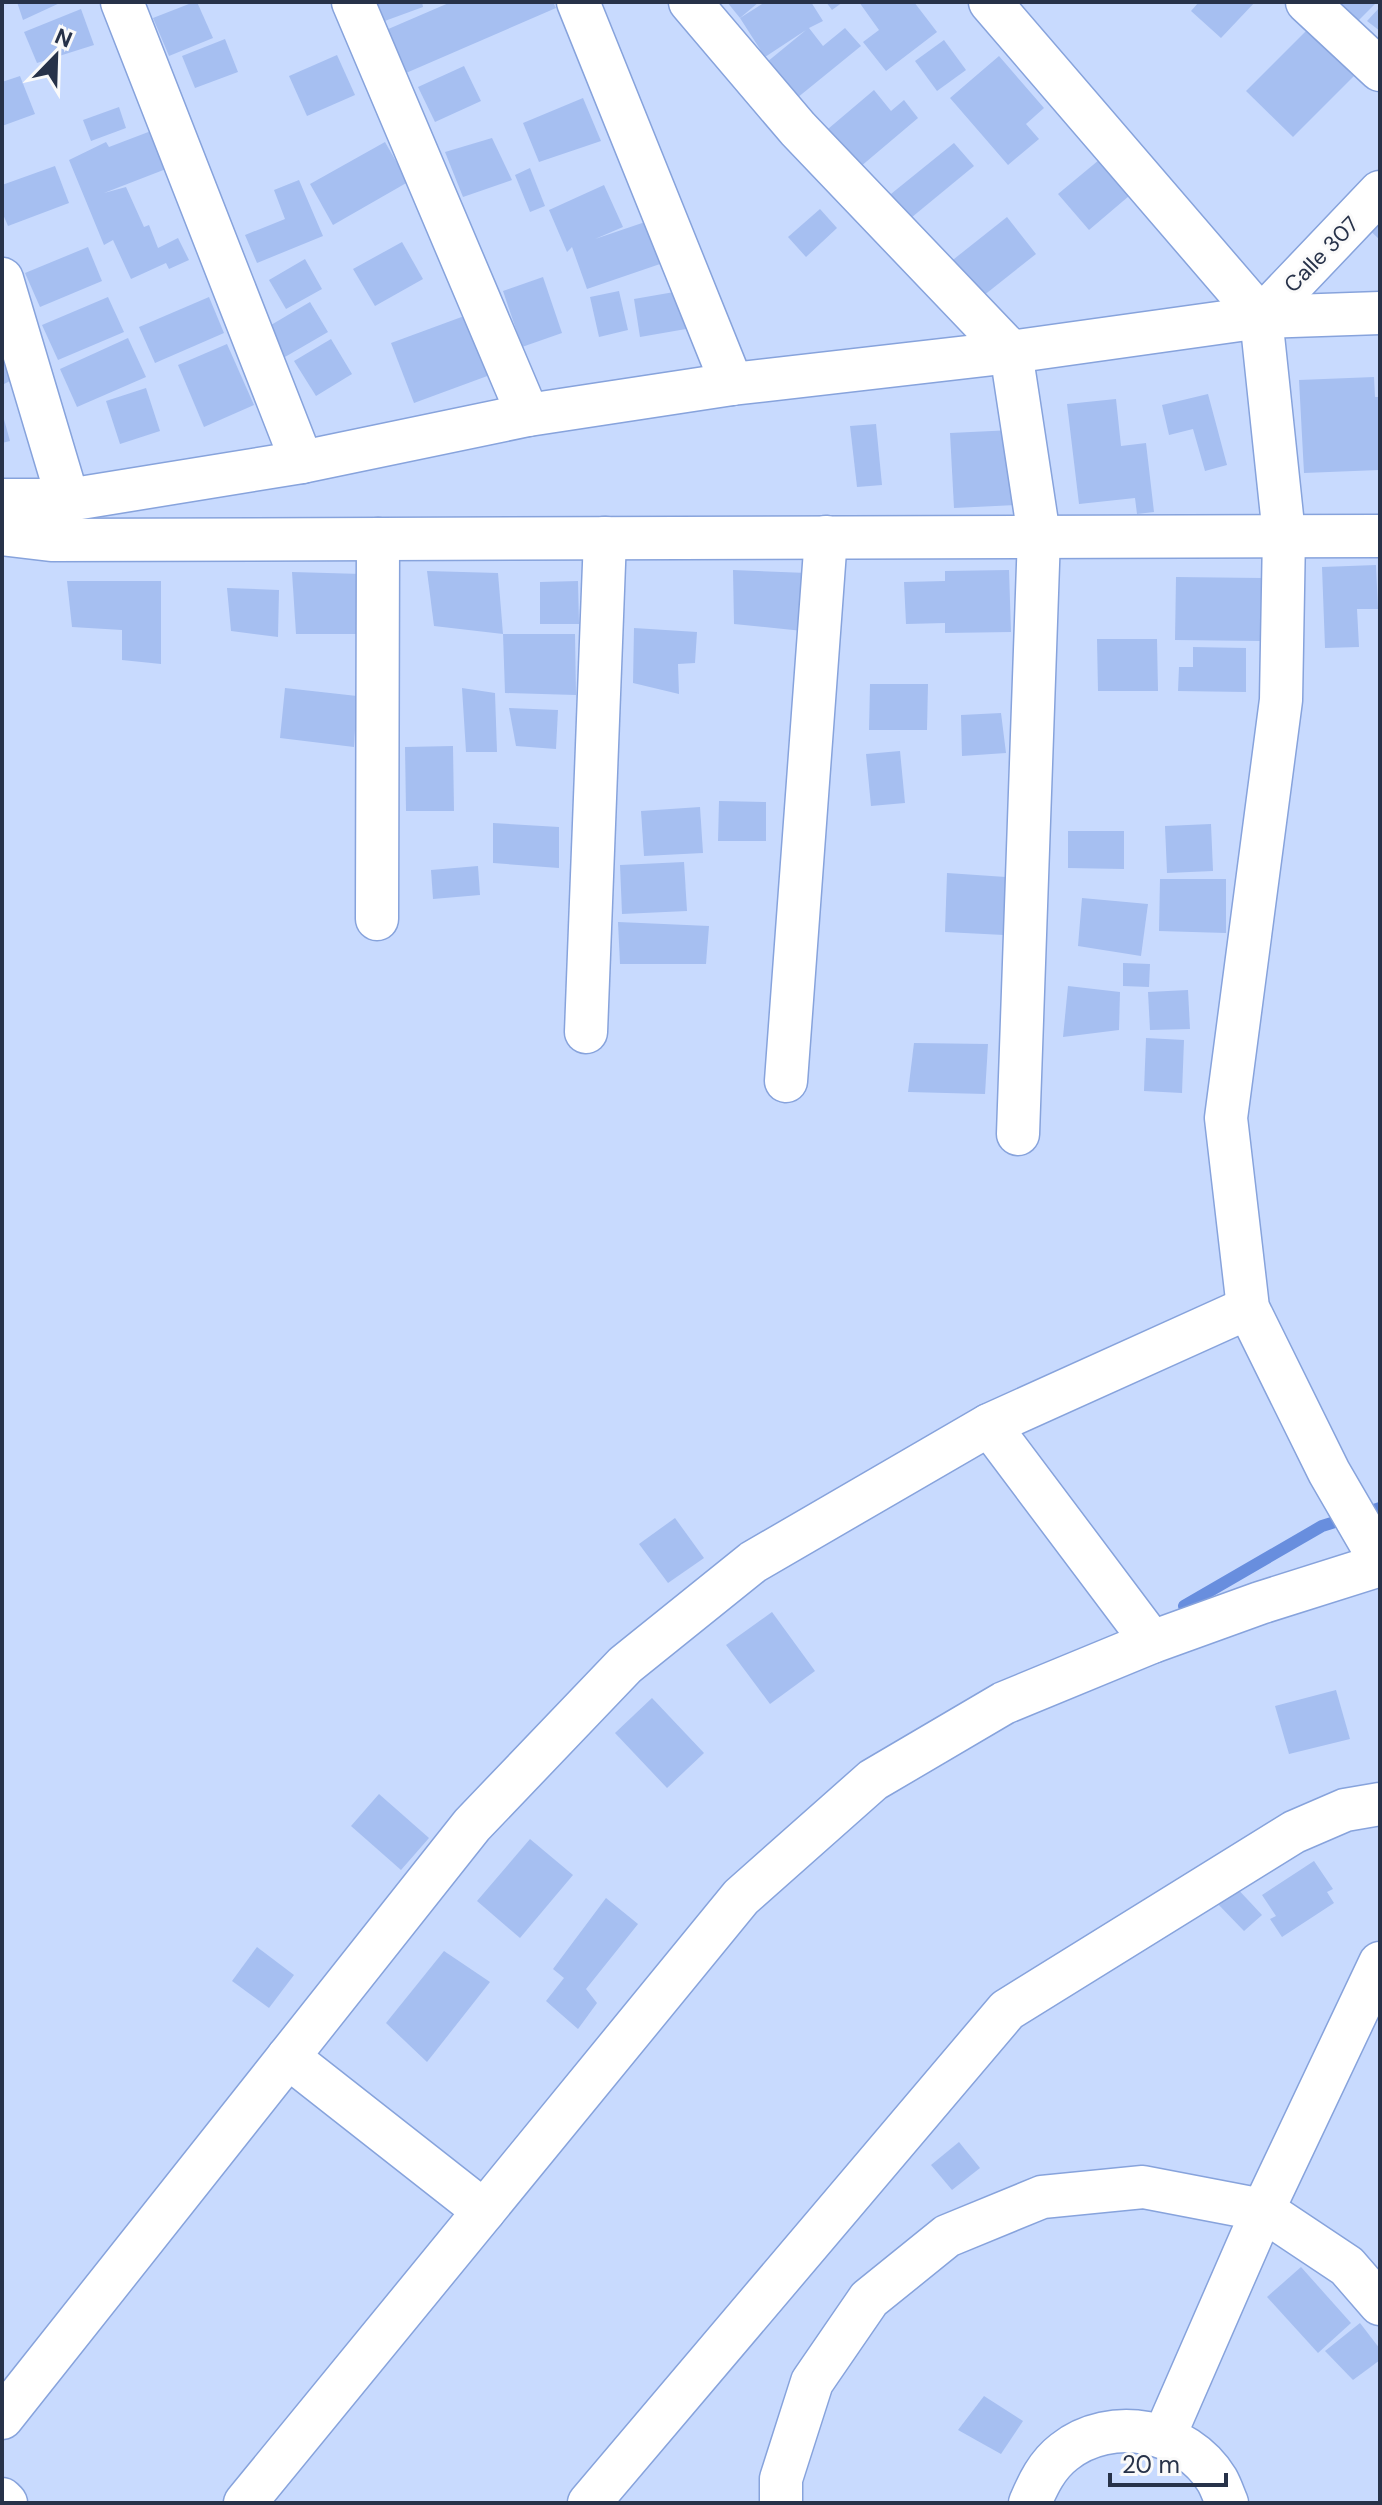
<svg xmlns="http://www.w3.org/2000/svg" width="1382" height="2505" viewBox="0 0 1382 2505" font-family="'DM Sans',sans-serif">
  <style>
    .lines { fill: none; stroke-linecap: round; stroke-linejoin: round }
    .stream { stroke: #688ede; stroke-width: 12 }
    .building { fill: #a6bff1 }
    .minor-casing { stroke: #87a3dc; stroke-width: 45 }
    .minor { stroke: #fff; stroke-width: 42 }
    .labels { text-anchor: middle; stroke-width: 6; stroke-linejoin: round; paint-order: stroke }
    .street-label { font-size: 22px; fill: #273249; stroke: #fafafa }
  </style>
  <rect width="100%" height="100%" fill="#c8dafe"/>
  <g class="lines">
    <path class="stream" d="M 1184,1606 L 1322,1526 L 1380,1508"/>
  </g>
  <g class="building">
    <path d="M 17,2 L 62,2 L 23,20 Z"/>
    <path d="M 194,2 L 197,2 L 213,38 L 169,56 L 153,18 Z"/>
    <path d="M 375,2 L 422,2 L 423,7 L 382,22 Z"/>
    <path d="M 451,2 L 553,2 L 556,8 L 406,73 L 386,30 Z"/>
    <path d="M 727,2 L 759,2 L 740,18 Z"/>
    <path d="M 765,2 L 811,2 L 823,21 L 809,28 L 823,46 L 845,28 L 861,46 L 797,98 L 767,62 L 806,30 L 765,57 L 740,18 Z"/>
    <path d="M 826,2 L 843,2 L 832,10 Z"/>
    <path d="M 859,2 L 914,2 L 937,32 L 886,71 L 863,42 L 879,30 Z"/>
    <path d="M 1199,2 L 1255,2 L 1221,38 L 1191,11 Z"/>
    <path d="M 1335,2 L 1377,2 L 1356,23 Z"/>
    <path d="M 1380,7 L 1380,31 L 1367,21 Z"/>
    <path d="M 81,9 L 94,45 L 37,63 L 24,32 Z"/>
    <path d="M 1311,26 L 1358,72 L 1293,137 L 1246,91 Z"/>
    <path d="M 225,39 L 238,72 L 195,88 L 182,56 Z"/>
    <path d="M 944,40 L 966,70 L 937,91 L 915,61 Z"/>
    <path d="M 337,55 L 355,95 L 307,116 L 289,76 Z"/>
    <path d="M 999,56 L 1044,108 L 1026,124 L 1039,139 L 1008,165 L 950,98 Z"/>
    <path d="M 464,66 L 481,101 L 435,122 L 418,87 Z"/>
    <path d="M 20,76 L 35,114 L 2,126 L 2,82 Z"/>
    <path d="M 874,90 L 891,111 L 904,100 L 918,118 L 860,167 L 828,129 Z"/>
    <path d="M 583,98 L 601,141 L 539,162 L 523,123 Z"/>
    <path d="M 119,107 L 126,128 L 91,141 L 83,120 Z"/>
    <path d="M 151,131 L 166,169 L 104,193 L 126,187 L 144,227 L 149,225 L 158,248 L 178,238 L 189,260 L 169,269 L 166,263 L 131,279 L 113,240 L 104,245 L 69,160 L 106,142 L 109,147 Z"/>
    <path d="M 492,138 L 512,180 L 463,197 L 445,152 Z"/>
    <path d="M 385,142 L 408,182 L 333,225 L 310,184 Z"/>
    <path d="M 954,143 L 974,166 L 906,222 L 886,198 Z"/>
    <path d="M 1099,160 L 1129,196 L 1089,230 L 1058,194 Z"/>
    <path d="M 55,166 L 69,203 L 8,226 L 2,212 L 2,185 Z"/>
    <path d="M 530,168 L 545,206 L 530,212 L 515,175 Z"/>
    <path d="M 299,180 L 323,236 L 257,263 L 245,235 L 285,219 L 274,190 Z"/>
    <path d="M 604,185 L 623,227 L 595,239 L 648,221 L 663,263 L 587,289 L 572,247 L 567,252 L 549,210 Z"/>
    <path d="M 1380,204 L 1380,240 L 1362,223 Z"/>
    <path d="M 820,209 L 837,228 L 806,257 L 788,237 Z"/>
    <path d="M 1007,217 L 1036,254 L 978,300 L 949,263 Z"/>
    <path d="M 402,242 L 423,279 L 375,306 L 353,269 Z"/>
    <path d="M 88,247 L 102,281 L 40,307 L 25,273 Z"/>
    <path d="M 305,259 L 322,289 L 286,309 L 269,280 Z"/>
    <path d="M 543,277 L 562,333 L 522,347 L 503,291 Z"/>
    <path d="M 619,291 L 628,330 L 599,337 L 590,297 Z"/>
    <path d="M 680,291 L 686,329 L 640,337 L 634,299 Z"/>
    <path d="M 108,297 L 124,332 L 58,360 L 42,325 Z"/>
    <path d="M 209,297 L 224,333 L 155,363 L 139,327 Z"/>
    <path d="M 310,302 L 328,332 L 278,361 L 271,325 Z"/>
    <path d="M 467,315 L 490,375 L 414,403 L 391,343 Z"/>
    <path d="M 128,338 L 146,377 L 77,407 L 60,369 Z"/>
    <path d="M 2,339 L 20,376 L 2,385 Z"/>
    <path d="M 331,339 L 352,374 L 316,396 L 294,361 Z"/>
    <path d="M 227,344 L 254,405 L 204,427 L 178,365 Z"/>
    <path d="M 1374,377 L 1375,397 L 1380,397 L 1379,470 L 1304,473 L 1299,380 Z"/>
    <path d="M 146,388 L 160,431 L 120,444 L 106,401 Z"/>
    <path d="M 1208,394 L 1227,465 L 1205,471 L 1193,429 L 1169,435 L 1162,405 Z"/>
    <path d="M 1116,399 L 1121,446 L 1146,443 L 1154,512 L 1137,514 L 1135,498 L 1079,504 L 1067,404 Z"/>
    <path d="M 2,412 L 10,441 L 2,443 Z"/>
    <path d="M 876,424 L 882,485 L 857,487 L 850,426 Z"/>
    <path d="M 1013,430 L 1016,505 L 954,508 L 950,433 Z"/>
    <path d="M 1376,565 L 1378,609 L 1357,609 L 1359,647 L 1325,648 L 1322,567 Z"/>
    <path d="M 733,570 L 807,573 L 803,631 L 734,624 Z"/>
    <path d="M 1009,570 L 1011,632 L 945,633 L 945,623 L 906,624 L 904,582 L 945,581 L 945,571 Z"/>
    <path d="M 427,571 L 498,573 L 503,634 L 434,626 Z"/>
    <path d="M 292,572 L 362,574 L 363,634 L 296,634 Z"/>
    <path d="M 1176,577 L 1262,578 L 1261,641 L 1175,640 Z"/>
    <path d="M 67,581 L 161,581 L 161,664 L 122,660 L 122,630 L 72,627 Z"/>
    <path d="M 578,581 L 579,624 L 540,624 L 540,582 Z"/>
    <path d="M 227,588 L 279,590 L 278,637 L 231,631 Z"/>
    <path d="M 634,628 L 697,632 L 695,663 L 678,664 L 679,694 L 633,683 Z"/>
    <path d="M 503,634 L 575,634 L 576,695 L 505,693 Z"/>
    <path d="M 1097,639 L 1157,639 L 1158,691 L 1098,691 Z"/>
    <path d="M 1193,647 L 1246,648 L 1246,692 L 1178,691 L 1179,667 L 1193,667 Z"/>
    <path d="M 870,684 L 928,684 L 927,730 L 869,730 Z"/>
    <path d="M 285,688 L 357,696 L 354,747 L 280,738 Z"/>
    <path d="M 462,688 L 495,693 L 497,752 L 466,752 Z"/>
    <path d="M 509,708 L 558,710 L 556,749 L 516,746 Z"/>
    <path d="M 1001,713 L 1006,753 L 962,756 L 961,715 Z"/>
    <path d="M 453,746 L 454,811 L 406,811 L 405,747 Z"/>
    <path d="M 900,751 L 905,803 L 871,806 L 866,754 Z"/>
    <path d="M 719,801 L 766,802 L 766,841 L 718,841 Z"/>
    <path d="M 700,807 L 703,853 L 644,856 L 641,811 Z"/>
    <path d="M 493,823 L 559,827 L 559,868 L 493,863 Z"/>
    <path d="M 1211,824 L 1213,871 L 1167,873 L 1165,826 Z"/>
    <path d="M 1068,831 L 1124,831 L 1124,869 L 1068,868 Z"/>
    <path d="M 684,862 L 687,911 L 622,914 L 620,865 Z"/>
    <path d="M 478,866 L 480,895 L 433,899 L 431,870 Z"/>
    <path d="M 947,873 L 1006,877 L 1004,935 L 945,932 Z"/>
    <path d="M 1160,879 L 1226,879 L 1226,933 L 1159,931 Z"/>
    <path d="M 1082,898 L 1148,904 L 1141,956 L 1078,946 Z"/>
    <path d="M 618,922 L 709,926 L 706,964 L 620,964 Z"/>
    <path d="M 1123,963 L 1150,964 L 1149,987 L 1123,986 Z"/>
    <path d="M 1068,986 L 1120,992 L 1119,1030 L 1063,1037 Z"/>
    <path d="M 1188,990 L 1190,1029 L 1150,1030 L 1148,992 Z"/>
    <path d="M 1146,1038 L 1184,1040 L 1182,1093 L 1144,1091 Z"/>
    <path d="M 914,1043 L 988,1044 L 985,1094 L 908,1092 Z"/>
    <path d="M 675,1518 L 704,1558 L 668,1583 L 639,1544 Z"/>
    <path d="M 772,1612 L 815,1671 L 770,1704 L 726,1645 Z"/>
    <path d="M 1336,1690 L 1350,1739 L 1289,1754 L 1275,1706 Z"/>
    <path d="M 652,1698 L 704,1753 L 667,1788 L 615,1733 Z"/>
    <path d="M 379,1794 L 429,1838 L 401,1870 L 351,1826 Z"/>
    <path d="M 530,1839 L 573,1875 L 520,1938 L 477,1901 Z"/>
    <path d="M 1314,1861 L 1333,1889 L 1327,1892 L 1334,1903 L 1282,1937 L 1270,1919 L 1276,1916 L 1262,1895 Z"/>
    <path d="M 1234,1885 L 1262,1915 L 1244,1931 L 1216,1902 Z"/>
    <path d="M 606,1898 L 638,1924 L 586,1989 L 597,2003 L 578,2029 L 546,2001 L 564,1978 L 553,1969 Z"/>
    <path d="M 257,1947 L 294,1975 L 269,2008 L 232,1981 Z"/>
    <path d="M 444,1951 L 490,1982 L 427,2062 L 386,2023 Z"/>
    <path d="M 959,2142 L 980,2168 L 952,2190 L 931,2165 Z"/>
    <path d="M 1301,2267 L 1351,2323 L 1318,2353 L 1267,2297 Z"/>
    <path d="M 1360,2323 L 1380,2349 L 1380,2360 L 1353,2380 L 1325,2351 Z"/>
    <path d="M 984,2396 L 1023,2421 L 1001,2454 L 958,2430 Z"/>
  </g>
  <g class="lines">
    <defs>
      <g id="minor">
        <path d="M 122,2 L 302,462"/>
        <path d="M 353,2 L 528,415"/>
        <path d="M 578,2 L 732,384"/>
        <path d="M 690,2 L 798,129 L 1011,352 L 1039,536 L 1018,1134"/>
        <path d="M 990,2 L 1261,317 L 1284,535 L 1281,700 L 1226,1118 L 1248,1308 L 1329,1472 L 1380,1560"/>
        <path d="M 1307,2 L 1380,70"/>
        <path d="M 2,279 L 68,500"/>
        <path d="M 1261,317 L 1380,192"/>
        <path d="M 2,500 L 68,500 L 302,462 L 528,415 L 732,384 L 1011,352 L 1261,317 L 1380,313"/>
        <path d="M 2,534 L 51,540 L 1380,536"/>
        <path d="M 377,919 L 378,539"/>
        <path d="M 586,1032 L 605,538"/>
        <path d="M 786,1081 L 826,537"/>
        <path d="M 989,1425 L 1152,1642"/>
        <path d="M 288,2057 L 484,2211"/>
        <path d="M 2,2418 L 472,1825 L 625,1665 L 753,1562 L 989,1425 L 1248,1308"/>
        <path d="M 1164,2437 L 1263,2210 L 1380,1963"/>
        <path d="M 2,2499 L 6,2503"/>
        <path d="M 245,2503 L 741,1897 L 873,1780 L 1004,1703 L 1152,1642 L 1260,1603 L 1380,1565"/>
        <path d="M 589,2503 L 1007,2010 L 1294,1832 L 1345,1810 L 1380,1804"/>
        <path d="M 781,2503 L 781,2479 L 812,2382 L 869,2299 L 947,2236 L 1042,2197 L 1143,2187 L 1263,2210 L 1347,2266 L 1380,2304"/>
        <path d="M 1030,2503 C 1038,2484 1047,2465 1064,2452 C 1111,2415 1186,2429 1217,2480 C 1221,2487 1224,2496 1227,2503"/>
      </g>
    </defs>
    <use href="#minor" class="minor-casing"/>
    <use href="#minor" class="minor"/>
  </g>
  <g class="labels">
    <g class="street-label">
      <text transform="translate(1321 254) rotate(-46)" y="8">Calle 307</text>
    </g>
  </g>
  <rect width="1382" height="2505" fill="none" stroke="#273249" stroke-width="8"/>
  <g transform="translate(56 56) rotate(23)" stroke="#fafafa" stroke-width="6" paint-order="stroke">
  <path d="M0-6L14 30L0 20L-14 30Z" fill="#273249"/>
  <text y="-12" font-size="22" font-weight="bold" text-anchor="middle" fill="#273249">N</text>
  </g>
  <path d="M1110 2473v12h116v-12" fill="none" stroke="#273249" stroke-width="4"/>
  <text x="1122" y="2473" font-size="24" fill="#273249" stroke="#fafafa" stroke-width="6" paint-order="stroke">20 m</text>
</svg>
